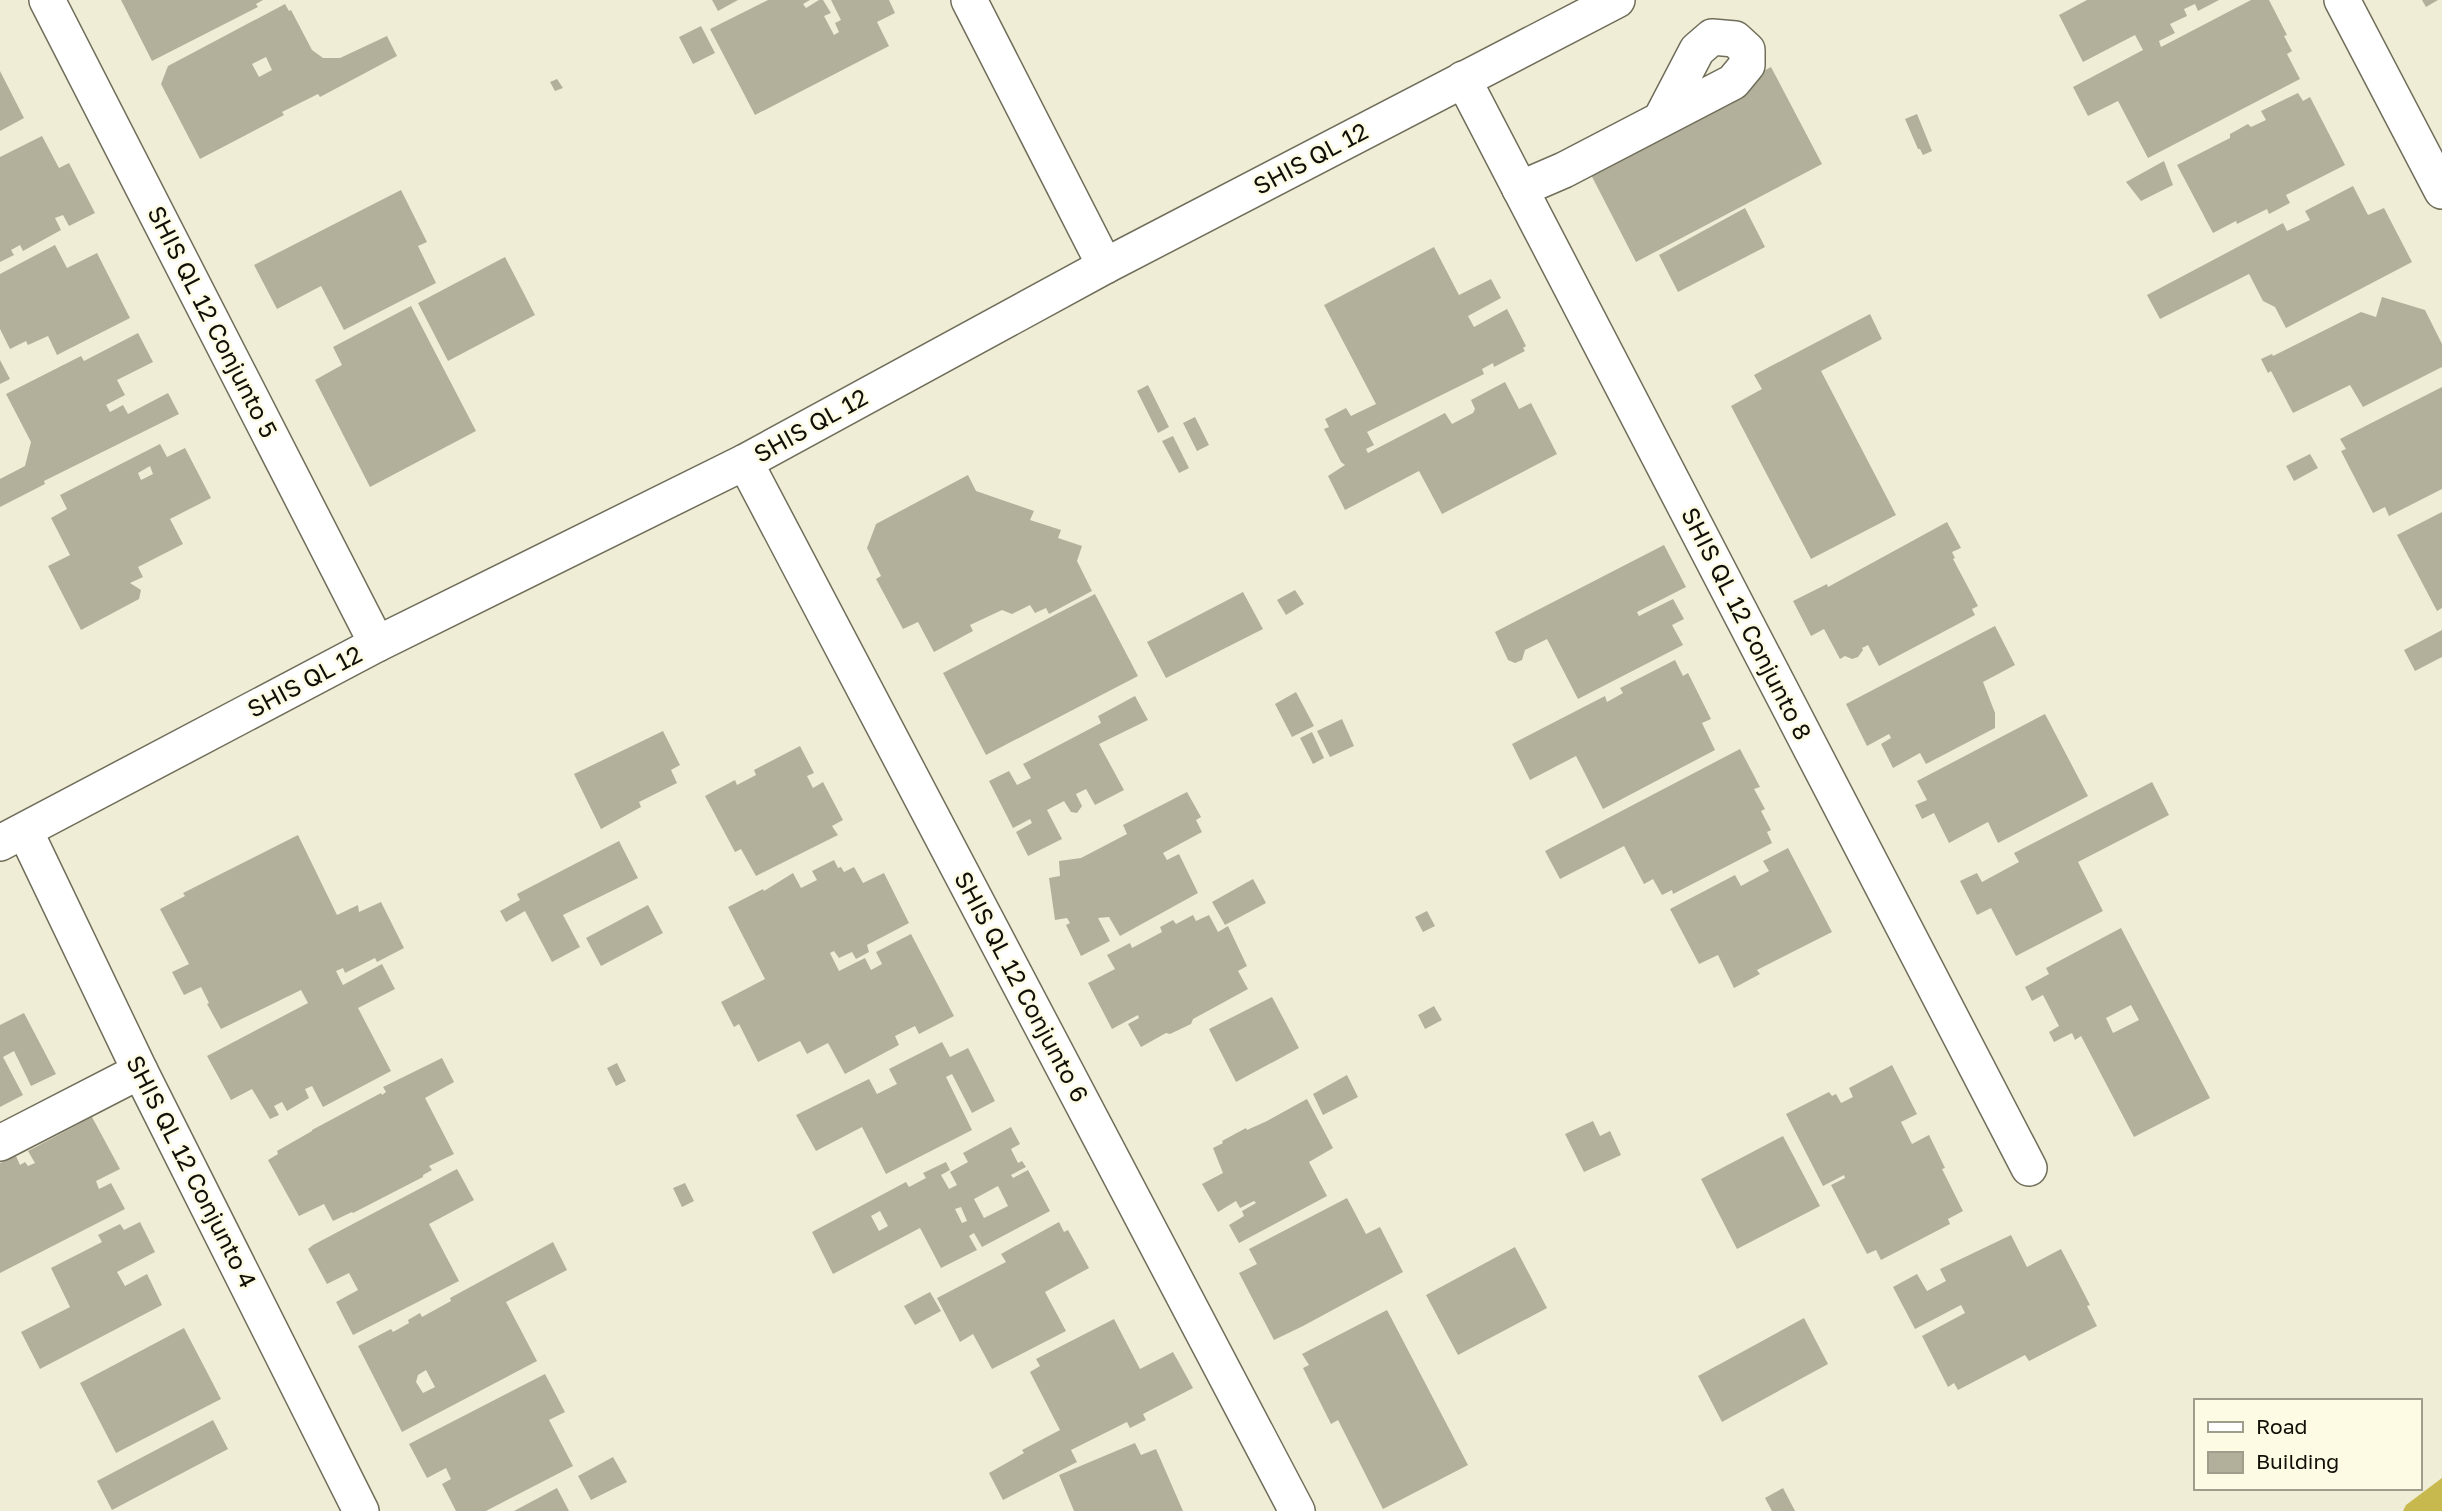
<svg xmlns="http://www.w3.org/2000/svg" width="2442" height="1511" viewBox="0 0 2442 1511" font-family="'Golos Text',sans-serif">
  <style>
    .water { fill: #c8b94f }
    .building { fill: #b2b09a; fill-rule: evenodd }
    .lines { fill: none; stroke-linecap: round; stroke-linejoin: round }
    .minor-casing { stroke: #706e5a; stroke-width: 38 }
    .minor { stroke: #fff; stroke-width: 35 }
    .labels { text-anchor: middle; stroke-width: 5; stroke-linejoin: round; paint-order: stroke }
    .street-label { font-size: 24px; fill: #111008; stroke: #fdfbe4 }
  </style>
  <rect width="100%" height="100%" fill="#f0edd6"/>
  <path class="water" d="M 2442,1478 L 2442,1511 L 2403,1511 L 2406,1505 Z"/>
  <g class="building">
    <path d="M 121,0 L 263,0 L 256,4 L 258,7 L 152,61 Z"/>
    <path d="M 712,0 L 738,0 L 718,11 Z"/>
    <path d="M 768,0 L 810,0 L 803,4 L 806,8 L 819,0 L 823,0 L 831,13 L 824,16 L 834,35 L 839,32 L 835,23 L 841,20 L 831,0 L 889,0 L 895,13 L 877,22 L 889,46 L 755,115 L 710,29 Z"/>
    <path d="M 2087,0 L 2219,0 L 2198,11 L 2195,4 L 2184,9 L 2187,16 L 2170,24 L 2175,33 L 2159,41 L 2161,47 L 2251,0 L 2269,0 L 2287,35 L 2284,36 L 2292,51 L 2287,54 L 2300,79 L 2148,158 L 2118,101 L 2088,116 L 2073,87 L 2143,50 L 2135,35 L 2083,62 L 2059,15 Z"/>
    <path d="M 2422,0 L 2438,0 L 2426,7 Z"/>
    <path d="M 285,4 L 289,11 L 291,10 L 312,50 L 323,58 L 340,58 L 387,36 L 397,56 L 320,97 L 318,94 L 282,112 L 284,115 L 200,159 L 161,84 L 168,66 ZM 266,57 L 272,70 L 259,77 L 252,64 Z"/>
    <path d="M 701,26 L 715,53 L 693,64 L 679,37 Z"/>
    <path d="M 1771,67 L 1822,164 L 1636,262 L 1586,165 Z"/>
    <path d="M 0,71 L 24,118 L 0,131 Z"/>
    <path d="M 557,79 L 563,88 L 555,91 L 550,82 Z"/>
    <path d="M 2298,93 L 2303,101 L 2310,97 L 2345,165 L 2286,195 L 2290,203 L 2269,214 L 2267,209 L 2237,224 L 2236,221 L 2213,233 L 2177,165 L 2230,138 L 2230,134 L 2248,124 L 2251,127 L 2266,120 L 2261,111 Z"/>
    <path d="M 1917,114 L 1932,151 L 1923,155 L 1920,149 L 1918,149 L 1905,119 Z"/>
    <path d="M 42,136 L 59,168 L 69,163 L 95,213 L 69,226 L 63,215 L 55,218 L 61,230 L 23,251 L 20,245 L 11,250 L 14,255 L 0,262 L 0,157 Z"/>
    <path d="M 2164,161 L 2173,185 L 2141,201 L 2126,182 Z"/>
    <path d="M 2353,186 L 2368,215 L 2384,208 L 2412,262 L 2286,328 L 2275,307 L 2263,301 L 2249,274 L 2160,319 L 2147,295 L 2283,223 L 2287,231 L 2310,220 L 2305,211 Z"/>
    <path d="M 401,190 L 427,242 L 418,246 L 436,283 L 344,330 L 321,286 L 277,309 L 254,265 Z"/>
    <path d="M 1745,208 L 1765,247 L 1678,292 L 1659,255 Z"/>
    <path d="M 55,245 L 67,268 L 97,253 L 130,318 L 57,355 L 48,336 L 28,345 L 26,341 L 10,349 L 0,329 L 0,274 Z"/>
    <path d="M 1434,247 L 1459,295 L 1491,279 L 1501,298 L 1468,316 L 1474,327 L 1507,309 L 1526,346 L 1523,348 L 1525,351 L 1494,367 L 1493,363 L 1482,369 L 1484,374 L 1367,432 L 1374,445 L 1366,449 L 1368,453 L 1445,413 L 1452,424 L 1473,413 L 1475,409 L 1471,400 L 1505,382 L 1519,409 L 1531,403 L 1557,454 L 1442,514 L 1419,471 L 1345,510 L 1328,476 L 1345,465 L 1341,462 L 1324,429 L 1329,427 L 1325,419 L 1346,408 L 1351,416 L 1376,404 L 1324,305 Z"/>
    <path d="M 505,257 L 535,315 L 448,361 L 418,303 Z"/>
    <path d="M 2382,297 L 2425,310 L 2442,344 L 2442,367 L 2363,407 L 2350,385 L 2293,413 L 2271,371 L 2268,373 L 2261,359 L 2272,354 L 2273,356 L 2361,312 L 2376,317 Z"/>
    <path d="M 411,306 L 476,431 L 370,487 L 315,380 L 342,365 L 333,347 Z"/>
    <path d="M 1870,314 L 1882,339 L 1821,371 L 1896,515 L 1811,559 L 1731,406 L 1762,389 L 1754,375 Z"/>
    <path d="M 138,333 L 153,362 L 117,380 L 125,395 L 106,405 L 110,412 L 123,405 L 128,414 L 168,393 L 179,414 L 44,481 L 45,484 L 0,507 L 0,479 L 25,466 L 31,442 L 6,394 L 81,356 L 84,361 Z"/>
    <path d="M 0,360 L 10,379 L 0,384 Z"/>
    <path d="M 1148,385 L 1169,427 L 1158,433 L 1137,391 Z"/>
    <path d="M 2442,387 L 2442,489 L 2389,516 L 2385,507 L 2373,513 L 2341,451 L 2346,449 L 2340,439 Z"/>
    <path d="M 1195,417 L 1209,445 L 1197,451 L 1183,423 Z"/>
    <path d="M 1173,436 L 1189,468 L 1179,473 L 1162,441 Z"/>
    <path d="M 160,444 L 167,457 L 185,448 L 211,498 L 170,519 L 183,544 L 138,567 L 143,577 L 130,583 L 141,590 L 139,599 L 81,630 L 48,566 L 70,555 L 51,518 L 67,509 L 60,495 ZM 150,466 L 153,474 L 141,480 L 138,473 Z"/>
    <path d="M 2310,454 L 2318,468 L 2294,481 L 2286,466 Z"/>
    <path d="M 968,475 L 976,491 L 1034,511 L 1030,520 L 1061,530 L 1058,538 L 1082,546 L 1077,561 L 1092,591 L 1049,614 L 1046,608 L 1035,613 L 1030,605 L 1012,614 L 1002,610 L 970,625 L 973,631 L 934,652 L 918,622 L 903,629 L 876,579 L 881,576 L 867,548 L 876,524 Z"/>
    <path d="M 2442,512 L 2442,608 L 2437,611 L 2397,535 Z"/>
    <path d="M 1947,522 L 1961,548 L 1952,552 L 1955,558 L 1953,559 L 1978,606 L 1972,609 L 1975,615 L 1879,666 L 1868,645 L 1862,648 L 1863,650 L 1858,657 L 1852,659 L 1845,656 L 1840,659 L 1824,629 L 1811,636 L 1793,601 L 1827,584 L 1828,587 Z"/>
    <path d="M 1664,545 L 1686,587 L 1637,612 L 1639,616 L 1673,599 L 1684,619 L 1672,625 L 1683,645 L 1578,699 L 1547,639 L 1525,650 L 1522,660 L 1515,663 L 1508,660 L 1495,632 Z"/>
    <path d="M 1295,590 L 1304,604 L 1286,615 L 1277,600 Z"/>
    <path d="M 1243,592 L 1263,629 L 1166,678 L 1147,642 Z"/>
    <path d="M 1095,594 L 1138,676 L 986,755 L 943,673 Z"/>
    <path d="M 1995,626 L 2015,665 L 1983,682 L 1995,713 L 1995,728 L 1926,764 L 1920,753 L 1893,768 L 1881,744 L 1891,738 L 1889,734 L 1867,746 L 1846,704 Z"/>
    <path d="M 2442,630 L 2442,657 L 2415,671 L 2404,650 Z"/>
    <path d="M 1675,660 L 1683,676 L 1688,673 L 1711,719 L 1702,723 L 1715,750 L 1603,809 L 1576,756 L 1530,780 L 1512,744 L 1605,696 L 1607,702 L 1623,693 L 1620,688 Z"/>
    <path d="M 1296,692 L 1314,726 L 1292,737 L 1275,704 Z"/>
    <path d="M 1135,696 L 1148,720 L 1099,744 L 1124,790 L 1095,805 L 1086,789 L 1076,794 L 1082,806 L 1077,813 L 1071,812 L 1064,801 L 1047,810 L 1062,839 L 1028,856 L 1016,832 L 1032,823 L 1030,819 L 1013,828 L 989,781 L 1009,771 L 1017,785 L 1031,778 L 1023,764 L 1101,723 L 1098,716 Z"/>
    <path d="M 2045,714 L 2088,796 L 1998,843 L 1988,822 L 1949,843 L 1934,813 L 1922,819 L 1915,805 L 1927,800 L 1917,781 Z"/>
    <path d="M 1342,719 L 1354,746 L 1330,757 L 1317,731 Z"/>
    <path d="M 663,731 L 680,765 L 671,770 L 677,783 L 639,802 L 641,807 L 601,829 L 574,774 Z"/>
    <path d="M 1312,732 L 1324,758 L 1313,764 L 1300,738 Z"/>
    <path d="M 800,746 L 814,773 L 807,776 L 813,788 L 823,782 L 843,820 L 832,826 L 838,835 L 756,876 L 741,849 L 735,852 L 705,796 L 735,780 L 737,785 L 756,775 L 754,770 Z"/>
    <path d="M 1740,749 L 1760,787 L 1754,789 L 1765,809 L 1761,811 L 1771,830 L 1767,832 L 1772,843 L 1673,894 L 1672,890 L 1662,895 L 1653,879 L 1644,884 L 1624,846 L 1560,879 L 1545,851 Z"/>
    <path d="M 2152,782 L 2169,815 L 2078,862 L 2103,911 L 2016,956 L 1991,908 L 1977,915 L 1960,881 L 1977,873 L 1982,882 L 2019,862 L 2014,853 Z"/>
    <path d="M 1187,792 L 1201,817 L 1196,820 L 1202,832 L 1163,853 L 1167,860 L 1179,854 L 1198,893 L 1120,936 L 1109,917 L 1098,918 L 1110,941 L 1081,956 L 1066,925 L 1070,923 L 1067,918 L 1055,920 L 1049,878 L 1060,876 L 1059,861 L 1081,858 L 1127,834 L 1123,825 Z"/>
    <path d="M 298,835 L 337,915 L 358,905 L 359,912 L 381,902 L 404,948 L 377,962 L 375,958 L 345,973 L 343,968 L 336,971 L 343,985 L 382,964 L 395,989 L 358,1008 L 391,1071 L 323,1107 L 312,1086 L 305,1089 L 309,1098 L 287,1111 L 282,1102 L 274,1106 L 279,1115 L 270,1119 L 252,1089 L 231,1100 L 207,1056 L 308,1003 L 301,990 L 221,1029 L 207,1004 L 209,1003 L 201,987 L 184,995 L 172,972 L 189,964 L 160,909 L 185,896 L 183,893 Z"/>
    <path d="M 619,841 L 638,878 L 563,915 L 580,947 L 552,962 L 525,911 L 506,922 L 500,911 L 520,900 L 517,894 Z"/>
    <path d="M 1788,848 L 1832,932 L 1757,970 L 1760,974 L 1734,988 L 1718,955 L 1699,964 L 1670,909 L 1735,875 L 1741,886 L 1769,871 L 1763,861 Z"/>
    <path d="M 834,860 L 838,868 L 841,867 L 844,872 L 854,867 L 863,883 L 884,873 L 909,923 L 867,945 L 869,952 L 856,959 L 852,952 L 839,958 L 834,951 L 830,953 L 839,971 L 865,958 L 871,970 L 882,964 L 876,952 L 911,934 L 954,1016 L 919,1034 L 915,1026 L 895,1036 L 899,1045 L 845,1074 L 828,1043 L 807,1054 L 800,1041 L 758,1062 L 739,1024 L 734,1027 L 721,1002 L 765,979 L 728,907 L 763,889 L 764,891 L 793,873 L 801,888 L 817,880 L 812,871 Z"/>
    <path d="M 1253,879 L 1266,903 L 1225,925 L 1212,902 Z"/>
    <path d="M 648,905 L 663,933 L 601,966 L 586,938 Z"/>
    <path d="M 1427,911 L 1435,926 L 1423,932 L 1415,917 Z"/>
    <path d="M 1193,915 L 1196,921 L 1209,915 L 1218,932 L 1228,926 L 1247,966 L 1238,971 L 1248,989 L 1193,1019 L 1191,1024 L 1170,1034 L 1166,1033 L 1141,1047 L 1128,1024 L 1139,1018 L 1138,1015 L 1112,1029 L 1088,983 L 1115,969 L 1107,955 L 1130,943 L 1132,948 L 1162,932 L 1160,927 L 1173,920 L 1176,924 Z"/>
    <path d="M 2121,928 L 2210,1098 L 2134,1137 L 2081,1036 L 2075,1040 L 2072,1033 L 2054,1042 L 2049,1032 L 2059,1026 L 2043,995 L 2032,1001 L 2025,987 L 2049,974 L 2046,968 ZM 2131,1005 L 2139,1020 L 2113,1033 L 2106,1018 Z"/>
    <path d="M 1272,997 L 1299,1048 L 1236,1082 L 1209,1029 Z"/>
    <path d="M 1434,1006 L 1442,1020 L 1425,1029 L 1418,1015 Z"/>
    <path d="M 24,1013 L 56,1074 L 31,1086 L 14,1051 L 3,1057 L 23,1095 L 0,1107 L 0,1025 Z"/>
    <path d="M 942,1042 L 950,1057 L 968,1048 L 995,1101 L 972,1113 L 952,1074 L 946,1077 L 972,1130 L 886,1174 L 862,1127 L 816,1151 L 796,1115 L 869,1079 L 877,1094 L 897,1084 L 889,1069 Z"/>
    <path d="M 442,1058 L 454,1082 L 425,1098 L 454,1154 L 429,1166 L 432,1170 L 423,1175 L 423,1177 L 353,1213 L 352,1212 L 333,1221 L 324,1204 L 299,1216 L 268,1160 L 278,1154 L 277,1151 L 312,1131 L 312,1130 L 381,1093 L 382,1095 L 386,1092 L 383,1087 Z"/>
    <path d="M 617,1063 L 626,1081 L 616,1086 L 607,1068 Z"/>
    <path d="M 1892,1065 L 1917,1114 L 1901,1122 L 1912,1144 L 1929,1135 L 1945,1168 L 1942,1169 L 1963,1211 L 1948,1219 L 1950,1224 L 1881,1260 L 1876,1250 L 1867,1254 L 1831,1185 L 1845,1178 L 1844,1175 L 1823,1186 L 1786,1114 L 1829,1092 L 1832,1096 L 1836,1094 L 1841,1103 L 1853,1097 L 1849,1088 Z"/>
    <path d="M 1347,1075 L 1358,1097 L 1323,1115 L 1313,1094 Z"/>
    <path d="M 1307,1099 L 1333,1148 L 1309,1162 L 1327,1196 L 1239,1243 L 1229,1225 L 1244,1216 L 1242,1211 L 1256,1203 L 1254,1201 L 1240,1208 L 1236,1201 L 1218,1212 L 1202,1184 L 1223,1173 L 1213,1148 L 1223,1143 L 1222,1141 L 1246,1128 L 1247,1130 L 1267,1121 Z"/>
    <path d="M 92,1117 L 120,1169 L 96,1181 L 99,1189 L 111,1183 L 125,1209 L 0,1273 L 0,1163 L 16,1156 L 20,1165 L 25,1162 L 28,1166 L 35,1163 L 28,1151 Z"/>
    <path d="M 1593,1121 L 1600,1136 L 1610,1131 L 1621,1155 L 1584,1172 L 1565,1134 Z"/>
    <path d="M 1011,1127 L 1020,1144 L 1011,1149 L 1018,1163 L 1022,1161 L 1026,1167 L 1011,1175 L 1013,1178 L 1028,1170 L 1050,1211 L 982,1247 L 974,1233 L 969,1236 L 977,1250 L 941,1268 L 920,1228 L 833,1274 L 812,1232 L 906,1182 L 909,1187 L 926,1178 L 923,1173 L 946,1162 L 950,1170 L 941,1175 L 949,1189 L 957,1185 L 950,1172 L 968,1162 L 963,1153 ZM 998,1186 L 1008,1206 L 984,1218 L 974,1199 ZM 961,1207 L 967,1221 L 962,1223 L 955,1209 ZM 880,1211 L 888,1226 L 879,1231 L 871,1216 Z"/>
    <path d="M 1783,1136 L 1820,1206 L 1737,1249 L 1701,1179 Z"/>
    <path d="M 457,1169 L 474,1200 L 429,1224 L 459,1281 L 353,1335 L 336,1302 L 358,1290 L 349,1273 L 327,1284 L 308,1249 L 313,1245 Z"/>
    <path d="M 685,1183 L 694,1201 L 682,1207 L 673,1188 Z"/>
    <path d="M 1347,1198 L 1366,1234 L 1380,1227 L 1403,1272 L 1303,1326 L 1274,1340 L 1239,1273 L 1257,1264 L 1249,1249 Z"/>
    <path d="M 140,1222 L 155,1252 L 117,1272 L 125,1286 L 147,1274 L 162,1305 L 40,1369 L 21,1332 L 70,1307 L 51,1268 L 102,1242 L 98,1235 L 120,1224 L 124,1230 Z"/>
    <path d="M 1059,1222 L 1064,1232 L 1068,1230 L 1089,1268 L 1045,1292 L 1066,1331 L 992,1369 L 973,1334 L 960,1342 L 937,1298 L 1006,1262 L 1001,1254 Z"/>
    <path d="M 2011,1235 L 2027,1267 L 2061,1249 L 2090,1305 L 2087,1306 L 2097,1326 L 2029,1361 L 2025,1355 L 1958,1390 L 1954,1383 L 1948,1387 L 1922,1336 L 1965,1313 L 1961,1305 L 1915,1329 L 1893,1287 L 1917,1274 L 1927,1291 L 1946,1281 L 1940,1269 Z"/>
    <path d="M 553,1242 L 567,1270 L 506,1302 L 537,1361 L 402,1432 L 358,1346 L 391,1329 L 393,1332 L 409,1323 L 408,1320 L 420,1313 L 422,1317 L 451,1301 L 450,1298 ZM 426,1370 L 435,1387 L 423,1393 L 416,1382 L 418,1375 Z"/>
    <path d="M 1515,1247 L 1547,1308 L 1458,1355 L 1426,1295 Z"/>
    <path d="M 930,1292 L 941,1311 L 915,1325 L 904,1306 Z"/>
    <path d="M 1387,1310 L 1468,1465 L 1383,1509 L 1338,1420 L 1331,1424 L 1303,1368 L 1309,1365 L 1302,1354 Z"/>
    <path d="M 1804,1318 L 1828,1364 L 1722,1422 L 1698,1376 Z"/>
    <path d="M 1114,1319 L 1140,1369 L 1173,1352 L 1193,1388 L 1143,1414 L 1146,1420 L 1130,1428 L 1127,1422 L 1071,1450 L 1077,1462 L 1003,1500 L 989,1473 L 1024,1453 L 1022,1450 L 1060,1430 L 1030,1372 L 1040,1366 L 1036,1359 Z"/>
    <path d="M 184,1328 L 221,1399 L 116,1453 L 80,1383 Z"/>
    <path d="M 545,1374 L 565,1412 L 549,1420 L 573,1466 L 486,1511 L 456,1511 L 442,1484 L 451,1479 L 446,1468 L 427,1478 L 409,1444 Z"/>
    <path d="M 213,1420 L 228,1449 L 112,1510 L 97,1481 Z"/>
    <path d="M 1135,1443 L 1141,1455 L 1156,1449 L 1183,1511 L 1074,1511 L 1059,1475 Z"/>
    <path d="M 613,1457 L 627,1482 L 591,1500 L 578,1476 Z"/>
    <path d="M 557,1488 L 569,1511 L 514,1511 Z"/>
    <path d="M 1783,1488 L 1795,1511 L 1772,1511 L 1765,1498 Z"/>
  </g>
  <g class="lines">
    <defs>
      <g id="minor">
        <path d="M 47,0 L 377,644"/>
        <path d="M 969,0 L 1105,266"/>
        <path d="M 2342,0 L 2442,191"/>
        <path d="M 1463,79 L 2029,1168"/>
        <path d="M 1520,189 L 1564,170 L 1733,82 L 1747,65 L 1747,50 L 1735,39 L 1712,37 L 1697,50 L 1662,117"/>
        <path d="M 745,462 L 1297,1511"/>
        <path d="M 25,831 L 140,1071 L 361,1511"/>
        <path d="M 0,843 L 377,644 L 745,462 L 1105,266 L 1617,0"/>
        <path d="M 0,1143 L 140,1071"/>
      </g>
    </defs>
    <use href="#minor" class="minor-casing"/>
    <use href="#minor" class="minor"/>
  </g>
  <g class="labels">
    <g class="street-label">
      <text transform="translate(1311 159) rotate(-28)" y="8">SHIS QL 12</text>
      <text transform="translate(212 322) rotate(63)" y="8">SHIS QL 12 Conjunto 5</text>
      <text transform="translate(811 426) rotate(-29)" y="8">SHIS QL 12</text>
      <text transform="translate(1746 624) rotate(63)" y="8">SHIS QL 12 Conjunto 8</text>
      <text transform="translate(305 682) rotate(-28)" y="8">SHIS QL 12</text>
      <text transform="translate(1021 987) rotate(62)" y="8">SHIS QL 12 Conjunto 6</text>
      <text transform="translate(191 1172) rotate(63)" y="8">SHIS QL 12 Conjunto 4</text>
    </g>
  </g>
  <rect x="2194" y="1399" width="228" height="91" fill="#fdfbe4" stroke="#9f9d8c" stroke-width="2"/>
  <rect x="2208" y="1422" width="35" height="10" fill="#ffffff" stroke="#9f9d8c" stroke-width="2"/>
  <text x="2256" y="1434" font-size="21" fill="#111008">Road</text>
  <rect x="2208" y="1452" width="35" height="21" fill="#b2b09a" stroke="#9f9d8c" stroke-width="2"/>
  <text x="2256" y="1469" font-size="21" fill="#111008">Building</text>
</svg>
